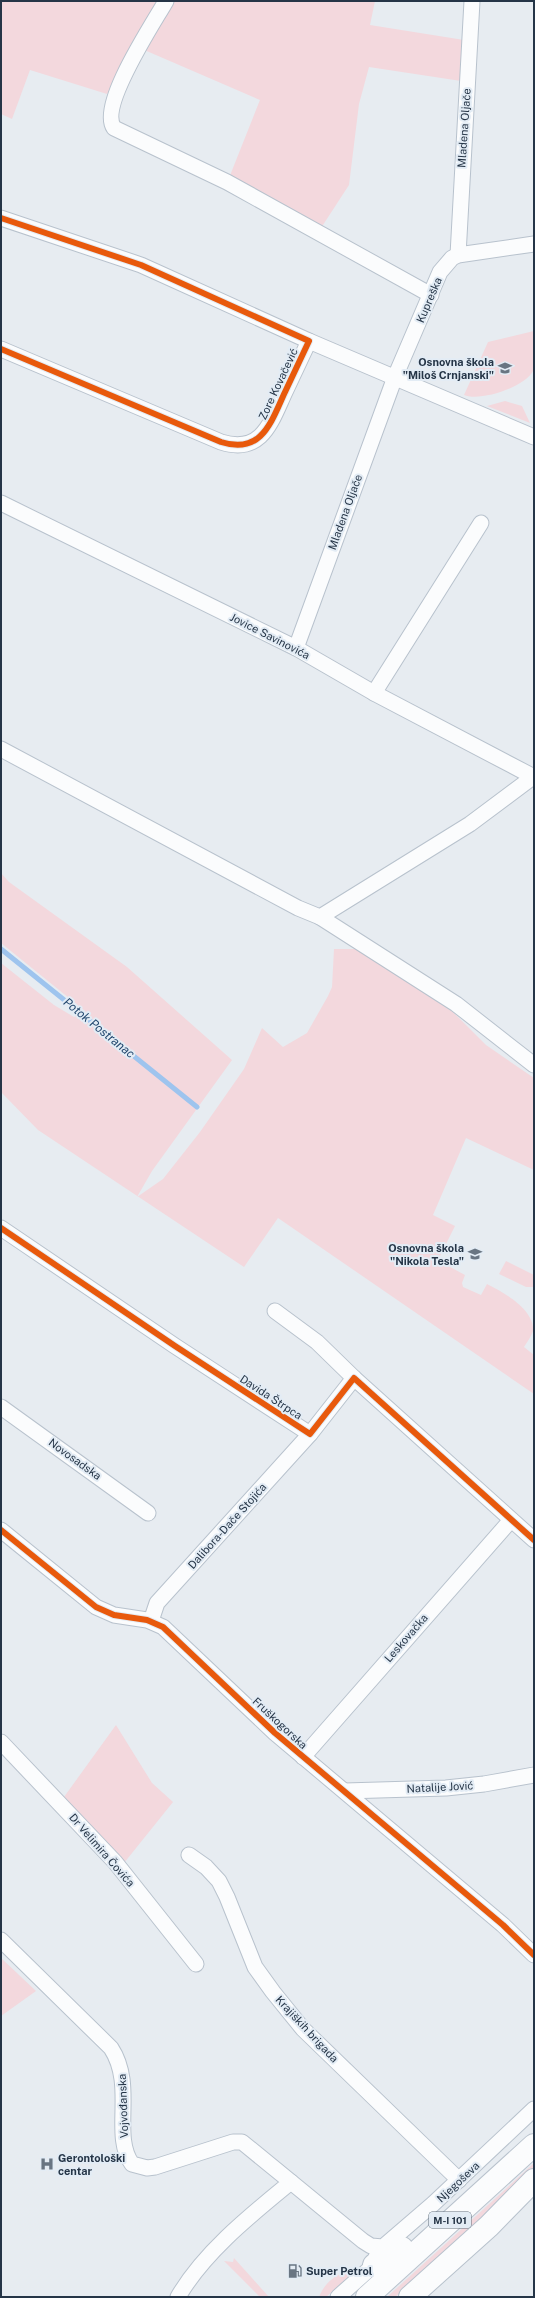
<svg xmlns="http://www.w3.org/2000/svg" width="535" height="2298" viewBox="0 0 535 2298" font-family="'Public Sans',sans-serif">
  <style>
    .green { fill: #f3d8dd }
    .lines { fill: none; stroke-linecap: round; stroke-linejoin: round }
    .stream { stroke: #9ec4ee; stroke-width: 5 }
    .street-casing { stroke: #b8c2cd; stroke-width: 17 }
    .primary-casing { stroke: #b8c2cd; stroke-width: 24 }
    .street { stroke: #fbfcfd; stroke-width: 15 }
    .primary { stroke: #fbfcfd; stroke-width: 22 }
    .cycleway-casing { stroke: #e3ecf5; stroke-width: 8 }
    .cycleway { stroke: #e8590c; stroke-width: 6 }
    .labels { text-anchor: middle; stroke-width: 4; stroke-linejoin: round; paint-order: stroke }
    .shield { fill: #e3ecf5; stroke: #5e6c7b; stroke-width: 1 }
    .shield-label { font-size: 10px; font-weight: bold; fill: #253547 }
    .street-label { font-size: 11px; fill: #253547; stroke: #e3ecf5 }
    .poi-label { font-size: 11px; font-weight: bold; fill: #253547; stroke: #e3ecf5; text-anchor: end }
    .water-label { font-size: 12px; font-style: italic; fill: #21466d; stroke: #e3ecf5 }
  </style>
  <rect width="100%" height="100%" fill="#e7ecf1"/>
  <g class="green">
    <path d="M 1,1 L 161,1 L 107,94 L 30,70 L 12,119 L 1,114 Z"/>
    <path d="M 171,1 L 375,1 L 370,25 L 464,40 L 461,81 L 369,67 L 359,104 L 349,185 L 321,228 L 229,178 L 260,100 L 142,49 Z"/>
    <path d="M 534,331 C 534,342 535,361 533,371 C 525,387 480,402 464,395 L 488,342 Z"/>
    <path d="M 505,401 L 522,406 L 530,423 L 487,406 Z"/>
    <path d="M 1,873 L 9,882 L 127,967 L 232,1060 L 152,1171 L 137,1197 L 163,1179 L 200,1132 L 244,1069 L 262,1028 L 283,1047 L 307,1033 L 328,996 L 332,987 L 334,949 L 358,949 L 453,1012 L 486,1045 L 534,1078 L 534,1170 L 466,1138 L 433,1215 L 455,1226 L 439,1258 L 439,1261 L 465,1275 L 462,1283 L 463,1287 L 481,1295 L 487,1284 C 501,1291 535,1309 533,1331 C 531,1337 527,1342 524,1347 L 534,1355 L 534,1394 L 278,1218 L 244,1267 L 38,1130 L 1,1092 L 1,963 L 54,1005 L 74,1017 L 85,1011 L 1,943 Z"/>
    <path d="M 506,1261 L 534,1275 L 534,1287 L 526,1287 L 499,1274 Z"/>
    <path d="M 116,1725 L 152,1783 L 173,1802 L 124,1863 L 64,1797 Z"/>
    <path d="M 1,1958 L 36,1991 L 1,2016 Z"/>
    <path d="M 534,2163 L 534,2169 L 405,2289 L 395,2297 L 387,2297 Z"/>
    <path d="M 234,2258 L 269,2297 L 260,2297 L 224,2261 L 233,2262 Z"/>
    <path d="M 355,2271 L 326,2297 L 319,2297 C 325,2282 338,2271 355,2271 Z"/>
  </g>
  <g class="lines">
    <path class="stream" d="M 1,949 L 197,1107"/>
    <defs>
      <g id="street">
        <path d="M 166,1 C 153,24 98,106 114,128 L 227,182 L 431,295"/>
        <path d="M 1,218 L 141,265 L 309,341 C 301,358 293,375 285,392 C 271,422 262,455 221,442 L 1,349"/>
        <path d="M 458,255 L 472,1"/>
        <path d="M 309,341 L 534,437"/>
        <path d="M 1,503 L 296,648 L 374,693 L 534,777"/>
        <path d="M 296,648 L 395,377 L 440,272 L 452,258 L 458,255 L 534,244"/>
        <path d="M 374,693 L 481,523"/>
        <path d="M 1,749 L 298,908 L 320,917 L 470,824 L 533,777"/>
        <path d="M 320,917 L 456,1004 L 534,1065"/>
        <path d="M 1,1228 L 175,1346 L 310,1434 L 354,1378 L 534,1540"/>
        <path d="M 275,1311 L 317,1342 L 354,1378"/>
        <path d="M 1,1407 L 148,1513"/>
        <path d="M 1,1530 L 96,1607 L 114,1615 L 147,1620 L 163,1627 L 275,1733 L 503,1925 L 534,1955"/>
        <path d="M 151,1621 L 157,1603 L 310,1434"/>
        <path d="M 1,1742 L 115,1862 L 196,1964"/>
        <path d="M 303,1757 L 511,1520"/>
        <path d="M 345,1791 L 446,1788 L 484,1784 L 534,1775"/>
        <path d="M 189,1855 L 206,1867 L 219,1881 L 227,1897 L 255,1967 L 273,1992 L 303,2029 L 459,2180"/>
        <path d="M 1,1940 L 111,2048 C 136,2086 111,2135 132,2164 L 147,2168 L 155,2167 L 233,2142 L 242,2142 L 291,2182 C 252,2214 204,2252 178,2297"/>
        <path d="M 291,2182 L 363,2241 L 371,2246 L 383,2247 L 433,2204 L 534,2109"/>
        <path d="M 338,2297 L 374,2265 L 376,2257"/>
      </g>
      <g id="primary">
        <path d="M 374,2265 L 388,2261 L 402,2248"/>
        <path d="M 367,2297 L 534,2145"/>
        <path d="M 410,2297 L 489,2226 L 534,2180"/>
      </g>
    </defs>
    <use href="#street" class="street-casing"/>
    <use href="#primary" class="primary-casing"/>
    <use href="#street" class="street"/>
    <use href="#primary" class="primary"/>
    <defs>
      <g id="cycleway">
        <path d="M 1,218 L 141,265 L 309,341 C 301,358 293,375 285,392 C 271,422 262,455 221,442 L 1,349"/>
        <path d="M 1,1228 L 175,1346 L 310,1434 L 354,1378 L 534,1540"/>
        <path d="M 1,1530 L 96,1607 L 114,1615 L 147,1620 L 163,1627 L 275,1733 L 503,1925 L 534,1955"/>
      </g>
    </defs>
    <use href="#cycleway" class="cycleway-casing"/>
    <use href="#cycleway" class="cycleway"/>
  </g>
  <defs>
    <symbol id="school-bare" viewBox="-9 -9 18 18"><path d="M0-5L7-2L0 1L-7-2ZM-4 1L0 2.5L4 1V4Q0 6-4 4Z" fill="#697582" stroke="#e3ecf5" stroke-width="2.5" paint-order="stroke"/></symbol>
    <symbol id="hospital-bare" viewBox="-9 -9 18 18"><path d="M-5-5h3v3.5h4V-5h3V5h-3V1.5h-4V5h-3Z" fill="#697582" stroke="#e3ecf5" stroke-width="2.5" paint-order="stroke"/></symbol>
    <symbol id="fuel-bare" viewBox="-9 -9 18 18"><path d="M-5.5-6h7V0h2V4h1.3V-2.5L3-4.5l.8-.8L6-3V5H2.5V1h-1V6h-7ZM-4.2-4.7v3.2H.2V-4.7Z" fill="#697582" stroke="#e3ecf5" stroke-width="2.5" paint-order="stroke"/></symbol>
  </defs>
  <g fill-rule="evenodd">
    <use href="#school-bare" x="495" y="358" width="20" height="20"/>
    <use href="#school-bare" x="465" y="1244" width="20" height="20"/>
    <use href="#hospital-bare" x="37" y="2154" width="20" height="20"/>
    <use href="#fuel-bare" x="285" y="2261" width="20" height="20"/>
  </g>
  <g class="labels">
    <rect class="shield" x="429" y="2212" width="42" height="16" rx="3"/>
    <g class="shield-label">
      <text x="450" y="2224">M-I 101</text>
    </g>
    <g class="street-label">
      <text transform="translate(464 128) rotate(-86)" y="4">Mladena Oljače</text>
      <text transform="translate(429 300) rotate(-67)" y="4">Kupreška</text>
      <text transform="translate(278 384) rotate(-65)" y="4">Zore Kovačević</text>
      <text transform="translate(345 512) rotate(-70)" y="4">Mladena Oljače</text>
      <text transform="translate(270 636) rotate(27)" y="4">Jovice Savinovića</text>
      <text transform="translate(271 1397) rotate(33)" y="4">Davida Štrpca</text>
      <text transform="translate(75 1459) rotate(36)" y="4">Novosadska</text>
      <text transform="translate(227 1526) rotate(-48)" y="4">Dalibora-Dače Stojića</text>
      <text transform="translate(406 1638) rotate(-49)" y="4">Leskovačka</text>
      <text transform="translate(280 1723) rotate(43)" y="4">Fruškogorska</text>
      <text transform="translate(440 1787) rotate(-3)" y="4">Natalije Jović</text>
      <text transform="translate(102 1850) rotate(49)" y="4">Dr Velimira Čovića</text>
      <text transform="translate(307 2029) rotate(47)" y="4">Krajiških brigada</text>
      <text transform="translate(123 2106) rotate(-92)" y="4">Vojvođanska</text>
      <text transform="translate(458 2182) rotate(-43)" y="4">Njegoševa</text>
    </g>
    <g class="poi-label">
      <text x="494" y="366">Osnovna škola<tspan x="494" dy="13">"Miloš Crnjanski"</tspan></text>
      <text x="464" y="1252">Osnovna škola<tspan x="464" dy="13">"Nikola Tesla"</tspan></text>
      <text x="58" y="2162" text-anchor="start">Gerontološki<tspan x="58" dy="13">centar</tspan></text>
      <text x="306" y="2275" text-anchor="start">Super Petrol</text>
    </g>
    <g class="water-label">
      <text transform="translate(99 1028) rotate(39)" y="4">Potok Postranac</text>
    </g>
  </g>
  <rect width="535" height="2298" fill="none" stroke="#253547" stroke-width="4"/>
</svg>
